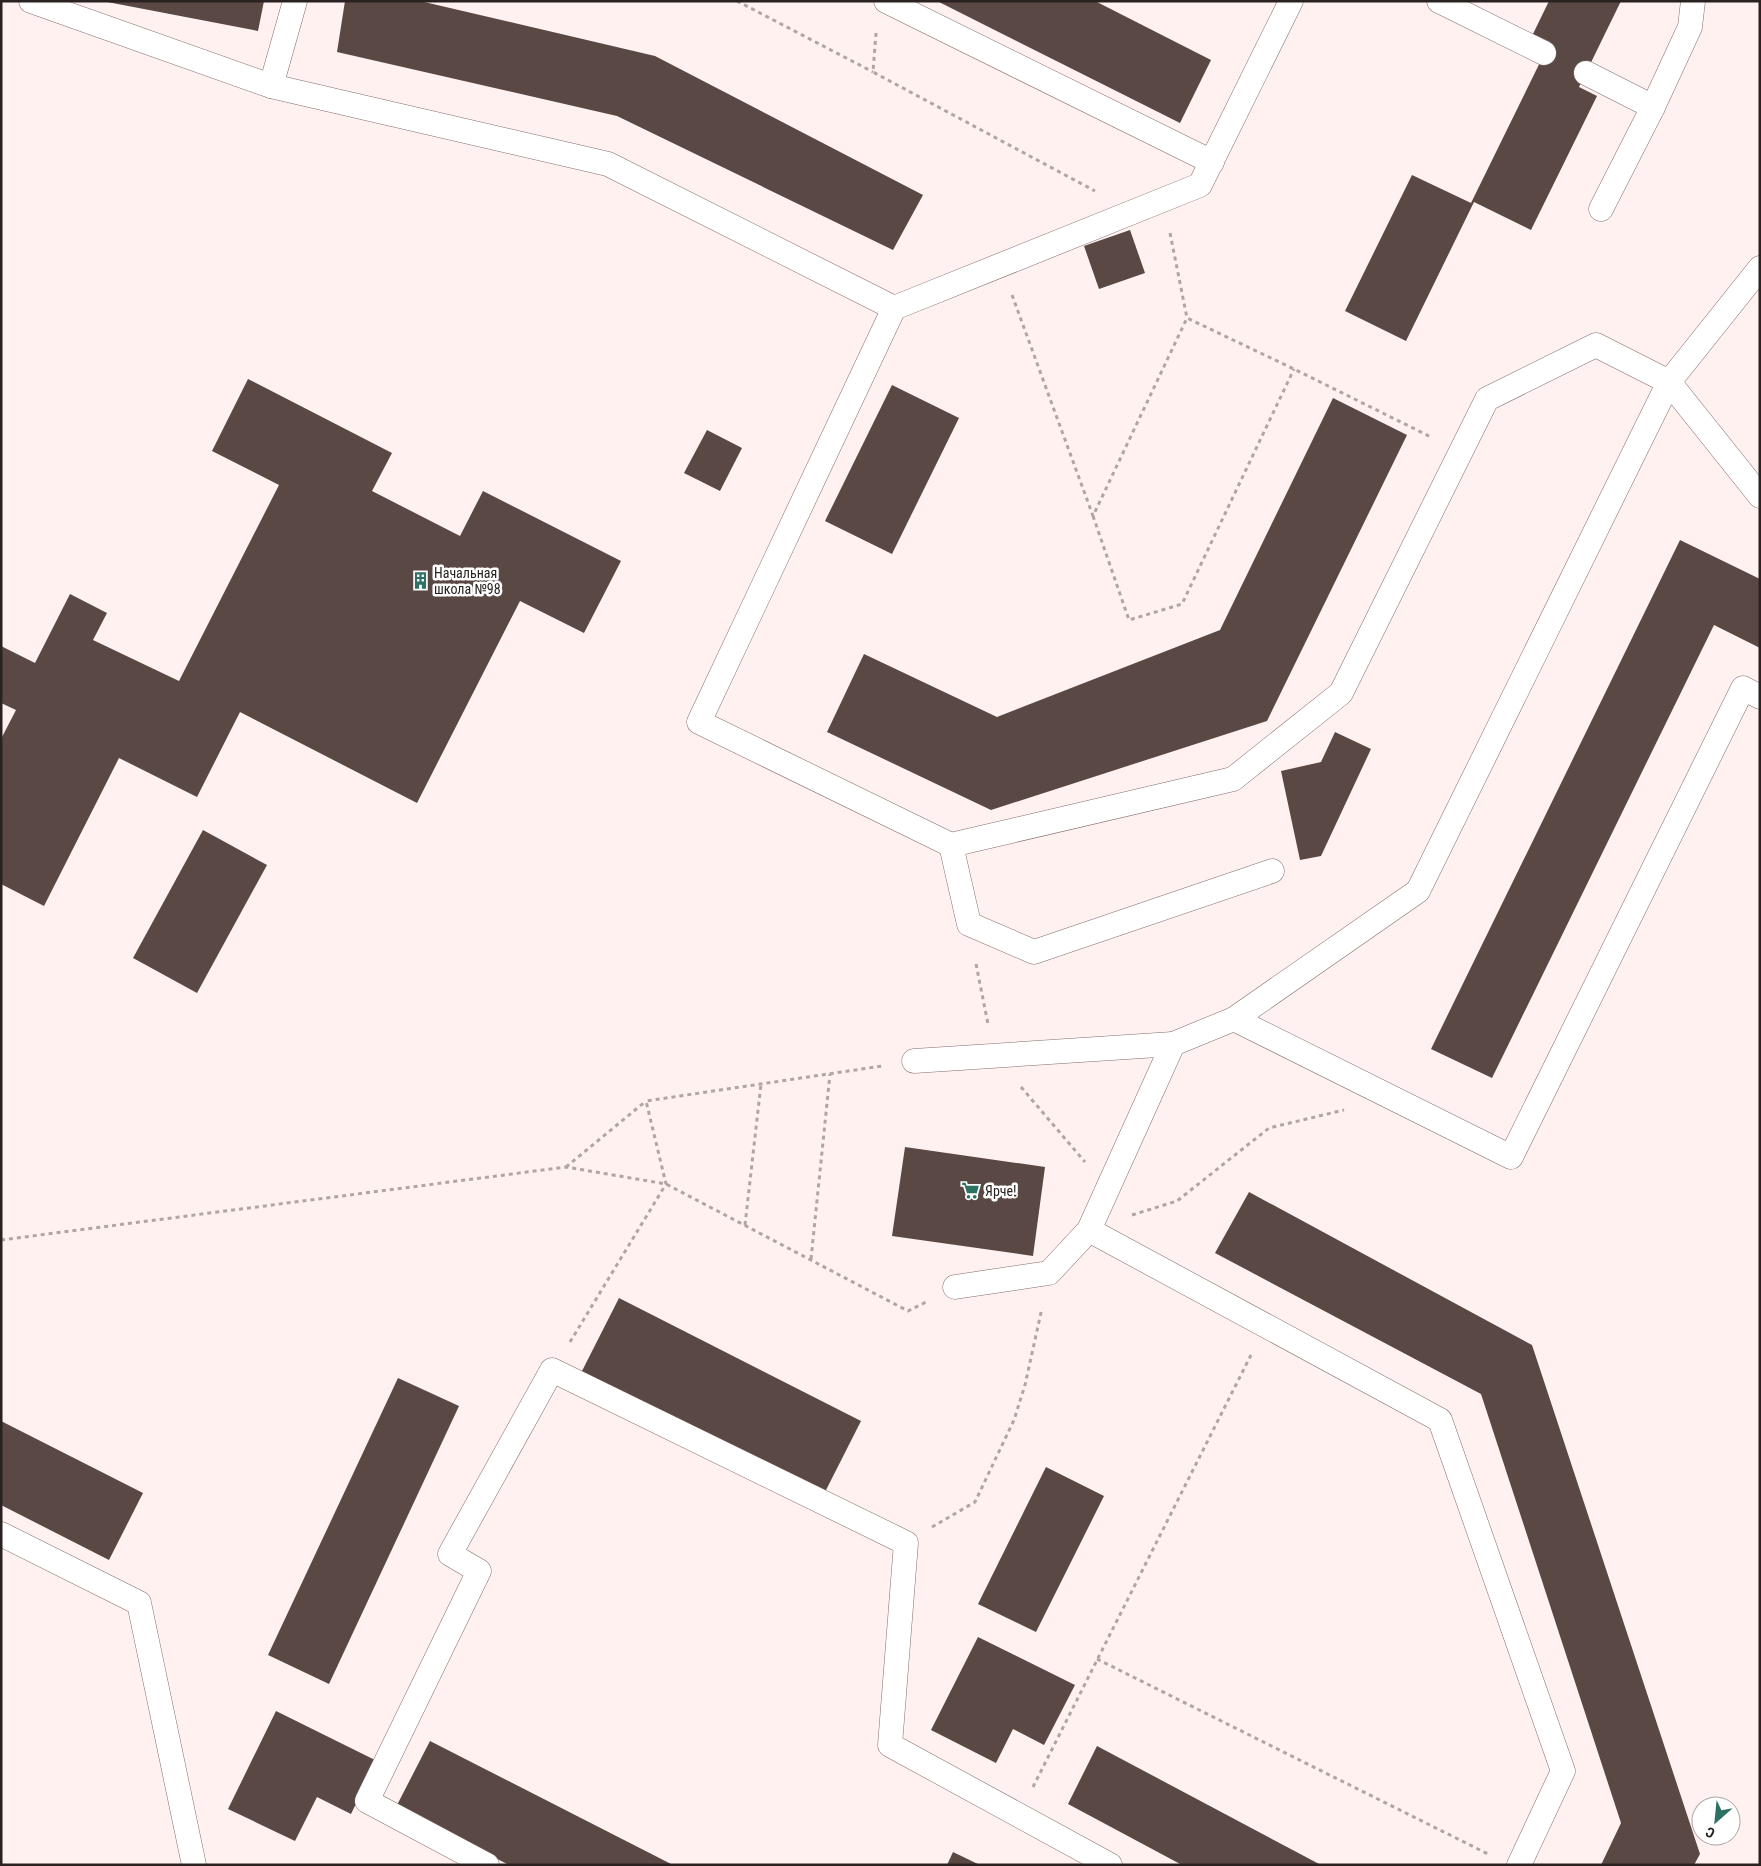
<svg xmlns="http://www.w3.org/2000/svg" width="1761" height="1866" viewBox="0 0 1761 1866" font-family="'Roboto Condensed',sans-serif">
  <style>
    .building { fill: #5a4845 }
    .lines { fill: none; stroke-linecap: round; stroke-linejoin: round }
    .lane-casing { stroke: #826f6c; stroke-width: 25 }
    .path { stroke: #b1a5a3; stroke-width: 3; stroke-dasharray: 4 4; stroke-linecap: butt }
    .lane { stroke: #fff; stroke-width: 24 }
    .labels { text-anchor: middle; stroke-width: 5; stroke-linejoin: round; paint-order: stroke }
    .poi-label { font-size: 14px; fill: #2a2221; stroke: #fff; text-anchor: start }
  </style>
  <rect width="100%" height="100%" fill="#fff1ef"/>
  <g class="building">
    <path d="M 102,1 L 264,1 L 258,31 Z"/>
    <path d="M 345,1 L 420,1 L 655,56 L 923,195 L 893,250 L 617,116 L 337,52 Z"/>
    <path d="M 937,1 L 1095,1 L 1211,60 L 1180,123 Z"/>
    <path d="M 1549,1 L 1621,1 L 1579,87 L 1597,96 L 1531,230 L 1474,202 L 1406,341 L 1345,311 L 1412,175 L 1471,203 L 1550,42 L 1533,34 Z"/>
    <path d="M 1130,230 L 1145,273 L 1099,289 L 1084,246 Z"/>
    <path d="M 248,379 L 392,453 L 372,491 L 460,536 L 483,491 L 621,561 L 584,633 L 520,601 L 417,803 L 240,712 L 197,797 L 119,758 L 44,906 L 1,884 L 1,739 L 16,710 L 1,703 L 1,646 L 35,663 L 70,594 L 107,613 L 93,640 L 179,681 L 279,485 L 212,451 Z"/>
    <path d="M 892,385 L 959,418 L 892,554 L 825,521 Z"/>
    <path d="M 1333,398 L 1407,435 L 1267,721 L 991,810 L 827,732 L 864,654 L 997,717 L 1220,630 Z"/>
    <path d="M 707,430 L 742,448 L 720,491 L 684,473 Z"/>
    <path d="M 1680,540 L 1760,579 L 1760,648 L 1714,625 L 1492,1078 L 1431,1049 Z"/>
    <path d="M 1335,732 L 1371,749 L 1321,856 L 1300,860 L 1281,771 L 1321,762 Z"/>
    <path d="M 203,830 L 267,865 L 197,993 L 133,958 Z"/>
    <path d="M 905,1147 L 1045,1167 L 1033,1256 L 892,1236 Z"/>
    <path d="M 1249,1192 L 1532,1345 L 1700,1854 L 1694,1865 L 1601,1865 L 1621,1823 L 1481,1394 L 1215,1253 Z"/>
    <path d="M 619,1298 L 861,1421 L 823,1496 L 581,1373 Z"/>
    <path d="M 398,1378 L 459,1406 L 329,1684 L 268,1655 Z"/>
    <path d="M 1,1421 L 143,1493 L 109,1560 L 1,1505 Z"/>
    <path d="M 1046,1467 L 1104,1496 L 1036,1632 L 978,1604 Z"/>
    <path d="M 978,1637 L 1075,1685 L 1044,1745 L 1013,1729 L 996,1763 L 931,1730 Z"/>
    <path d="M 276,1711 L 377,1761 L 351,1814 L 317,1797 L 295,1841 L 228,1809 Z"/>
    <path d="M 430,1741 L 673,1865 L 509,1865 L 396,1807 Z"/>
    <path d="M 1097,1746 L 1321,1865 L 1182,1865 L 1068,1804 Z"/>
    <path d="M 953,1852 L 980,1865 L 947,1865 Z"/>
  </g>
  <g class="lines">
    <defs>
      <g id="lane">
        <path d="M 31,1 L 271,86 L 608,164 L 894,308"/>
        <path d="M 886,1 L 1212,162"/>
        <path d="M 1291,1 L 1200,185 L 894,308 L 699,722 L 951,845 L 1233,779 L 1341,693 L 1487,399 L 1596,345 L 1669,382 L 1760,268"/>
        <path d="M 1439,1 L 1544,53"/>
        <path d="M 1586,73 L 1653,107"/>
        <path d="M 271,86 L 295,1"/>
        <path d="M 1601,209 L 1653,107 L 1690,27 L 1693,1"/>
        <path d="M 951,845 L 969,924 L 1034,952 L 1272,871"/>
        <path d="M 1234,1019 L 1418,891 L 1669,382 L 1760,496"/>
        <path d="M 914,1061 L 1173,1044"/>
        <path d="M 955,1287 L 1049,1273 L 1089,1230"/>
        <path d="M 1,1534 L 139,1603 L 194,1865"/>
        <path d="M 487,1865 L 367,1801 L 479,1571 L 450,1554 L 552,1370 L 906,1543 L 890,1745 L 1110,1865"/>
        <path d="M 1519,1865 L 1563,1771 L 1440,1420 L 1089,1230 L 1173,1044 L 1234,1019 L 1511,1157 L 1743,688 L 1760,697"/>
      </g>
    </defs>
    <use href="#lane" class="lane-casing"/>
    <g class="path">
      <path d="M 737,1 L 873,72"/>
      <path d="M 876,33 L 873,72 L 1095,191"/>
      <path d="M 1170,233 L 1187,318"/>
      <path d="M 1012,295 L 1093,516 L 1187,318 L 1294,369 L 1431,437"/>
      <path d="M 1093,516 L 1129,620 L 1182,604 L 1294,369"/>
      <path d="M 976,964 L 988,1024"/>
      <path d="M 1021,1087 L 1085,1162"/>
      <path d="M 566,1167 L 646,1101"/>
      <path d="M 1132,1215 L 1177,1201 L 1269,1128 L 1344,1110"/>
      <path d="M 745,1225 L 761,1084"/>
      <path d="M 1,1240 L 566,1167 L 666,1184 L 908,1311 L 926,1302"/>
      <path d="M 811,1259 L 830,1074"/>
      <path d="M 570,1342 L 666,1184 L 646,1101 L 882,1066"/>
      <path d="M 932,1527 L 975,1502 L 1014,1420 L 1025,1385 L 1042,1308"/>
      <path d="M 1097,1659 L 1488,1854"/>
      <path d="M 1033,1787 L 1251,1355"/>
    </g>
    <use href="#lane" class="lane"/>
  </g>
  <defs>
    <symbol id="building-bare" viewBox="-9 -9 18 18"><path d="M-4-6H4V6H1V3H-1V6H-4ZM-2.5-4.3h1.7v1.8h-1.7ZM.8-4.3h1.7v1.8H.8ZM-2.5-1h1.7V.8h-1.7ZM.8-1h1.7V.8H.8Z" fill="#2d7164" stroke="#fff" stroke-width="2.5" paint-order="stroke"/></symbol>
    <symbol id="supermarket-bare" viewBox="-9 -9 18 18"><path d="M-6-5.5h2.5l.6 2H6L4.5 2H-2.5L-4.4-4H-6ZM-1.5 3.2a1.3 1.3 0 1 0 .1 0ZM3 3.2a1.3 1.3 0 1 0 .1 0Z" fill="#2d7164" stroke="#fff" stroke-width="2.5" paint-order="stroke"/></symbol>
  </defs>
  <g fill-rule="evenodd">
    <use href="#building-bare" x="408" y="568" width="25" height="25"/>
    <use href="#supermarket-bare" x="958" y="1178" width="25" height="25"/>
  </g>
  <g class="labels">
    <g class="poi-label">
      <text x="434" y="578">Начальная<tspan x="434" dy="16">школа №98</tspan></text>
      <text x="985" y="1196">Ярче!</text>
    </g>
  </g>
  <rect width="1761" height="1866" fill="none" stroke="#2a2221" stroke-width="5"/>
  <g transform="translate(1716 1821) rotate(207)"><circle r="24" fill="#ffffff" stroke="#aaa7a6"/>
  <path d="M0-4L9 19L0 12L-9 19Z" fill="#2d7164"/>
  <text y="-8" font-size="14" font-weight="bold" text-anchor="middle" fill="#2a2221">С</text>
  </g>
</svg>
